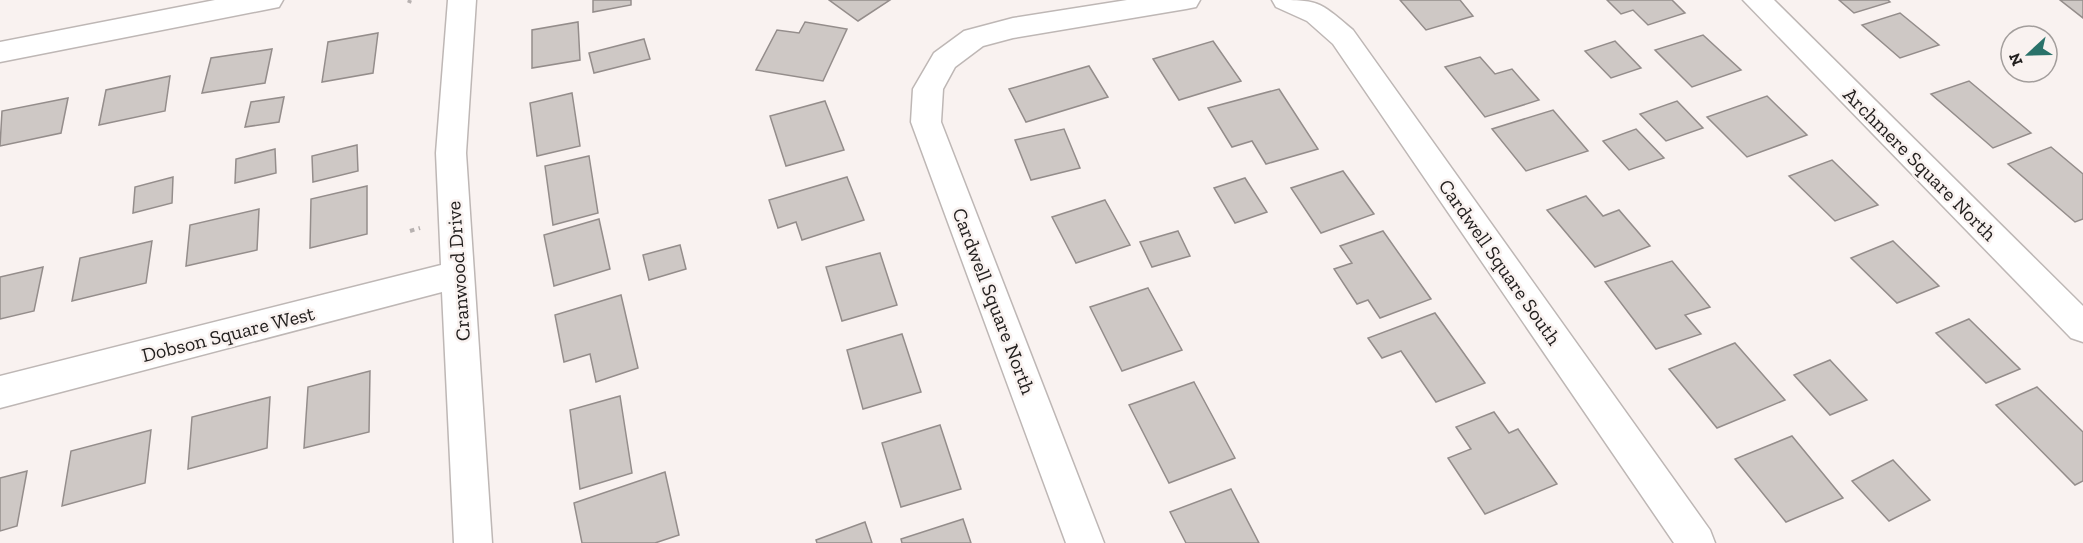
<svg xmlns="http://www.w3.org/2000/svg" width="2083" height="543" viewBox="0 0 2083 543" font-family="'Zilla Slab',serif">
  <style>
    .building { fill: #cec8c5; stroke: #948d8b; stroke-width: 1.5 }
    .lines { fill: none; stroke-linecap: round; stroke-linejoin: round }
    .minor-casing { stroke: #beb7b5; stroke-width: 3 }
    .path { stroke: #b7b1b0; stroke-width: 4; stroke-dasharray: 4.5 4.5; stroke-linecap: butt }
    .minor { fill: #fff; fill-rule: evenodd }
    .labels { text-anchor: middle; stroke-width: 5; stroke-linejoin: round; paint-order: stroke }
    .street-label { font-size: 20px; fill: #23201f; stroke: #f9f2f0 }
  </style>
  <rect width="100%" height="100%" fill="#f9f2f0"/>
  <g class="building">
    <path d="M 593,0 L 631,0 L 631,5 L 593,12 Z"/>
    <path d="M 829,0 L 890,0 L 858,21 Z"/>
    <path d="M 1400,0 L 1460,0 L 1473,16 L 1426,30 Z"/>
    <path d="M 1607,0 L 1672,0 L 1685,13 L 1648,25 L 1633,10 L 1621,14 Z"/>
    <path d="M 1839,0 L 1888,0 L 1890,2 L 1854,13 Z"/>
    <path d="M 2060,0 L 2083,0 L 2083,18 Z"/>
    <path d="M 1900,13 L 1939,45 L 1900,58 L 1862,25 Z"/>
    <path d="M 578,22 L 580,60 L 532,68 L 532,30 Z"/>
    <path d="M 805,22 L 847,29 L 823,81 L 756,70 L 777,30 L 799,33 Z"/>
    <path d="M 378,33 L 373,73 L 322,82 L 328,42 Z"/>
    <path d="M 1703,35 L 1741,70 L 1692,87 L 1655,50 Z"/>
    <path d="M 644,39 L 650,59 L 594,73 L 589,53 Z"/>
    <path d="M 1213,41 L 1241,81 L 1179,100 L 1153,59 Z"/>
    <path d="M 1615,41 L 1641,68 L 1611,78 L 1585,51 Z"/>
    <path d="M 272,49 L 265,83 L 202,93 L 211,58 Z"/>
    <path d="M 1480,57 L 1495,74 L 1512,69 L 1539,100 L 1485,117 L 1445,67 Z"/>
    <path d="M 1089,66 L 1108,97 L 1026,122 L 1009,89 Z"/>
    <path d="M 170,76 L 165,111 L 99,125 L 106,90 Z"/>
    <path d="M 1969,81 L 2031,133 L 1993,148 L 1931,94 Z"/>
    <path d="M 1279,89 L 1318,149 L 1266,164 L 1252,141 L 1232,147 L 1208,108 Z"/>
    <path d="M 572,93 L 580,146 L 537,156 L 530,103 Z"/>
    <path d="M 1767,96 L 1807,135 L 1747,157 L 1707,117 Z"/>
    <path d="M 284,97 L 279,122 L 245,127 L 251,102 Z"/>
    <path d="M 68,98 L 61,133 L 0,146 L 2,111 Z"/>
    <path d="M 825,101 L 844,150 L 786,166 L 770,116 Z"/>
    <path d="M 1677,101 L 1703,128 L 1666,141 L 1640,114 Z"/>
    <path d="M 1553,110 L 1588,151 L 1526,171 L 1492,129 Z"/>
    <path d="M 1064,129 L 1080,168 L 1031,180 L 1015,140 Z"/>
    <path d="M 1636,129 L 1664,158 L 1629,170 L 1603,141 Z"/>
    <path d="M 357,145 L 358,171 L 313,182 L 312,156 Z"/>
    <path d="M 2051,147 L 2083,174 L 2083,219 L 2075,222 L 2008,164 Z"/>
    <path d="M 275,149 L 276,173 L 235,183 L 236,159 Z"/>
    <path d="M 589,156 L 598,213 L 553,225 L 545,166 Z"/>
    <path d="M 1832,160 L 1878,205 L 1835,221 L 1789,176 Z"/>
    <path d="M 1343,171 L 1374,214 L 1321,233 L 1291,188 Z"/>
    <path d="M 173,177 L 172,203 L 133,213 L 135,187 Z"/>
    <path d="M 847,177 L 864,220 L 802,240 L 796,222 L 778,228 L 769,200 Z"/>
    <path d="M 1245,178 L 1267,212 L 1235,223 L 1214,188 Z"/>
    <path d="M 367,186 L 367,234 L 310,248 L 311,199 Z"/>
    <path d="M 1586,196 L 1603,216 L 1619,210 L 1650,246 L 1595,267 L 1547,210 Z"/>
    <path d="M 1105,200 L 1130,245 L 1076,263 L 1052,217 Z"/>
    <path d="M 259,209 L 257,250 L 186,266 L 190,225 Z"/>
    <path d="M 599,219 L 610,269 L 554,286 L 544,235 Z"/>
    <path d="M 1178,231 L 1190,256 L 1152,267 L 1140,242 Z"/>
    <path d="M 1383,231 L 1431,299 L 1380,318 L 1368,300 L 1357,304 L 1334,269 L 1352,263 L 1340,246 Z"/>
    <path d="M 152,241 L 146,283 L 72,301 L 80,258 Z"/>
    <path d="M 1893,241 L 1939,286 L 1897,303 L 1851,258 Z"/>
    <path d="M 680,245 L 686,269 L 649,280 L 643,255 Z"/>
    <path d="M 880,253 L 897,305 L 842,321 L 826,267 Z"/>
    <path d="M 1672,261 L 1710,307 L 1685,315 L 1701,334 L 1656,349 L 1605,282 Z"/>
    <path d="M 43,267 L 34,311 L 0,319 L 0,277 Z"/>
    <path d="M 1148,288 L 1182,350 L 1122,371 L 1090,307 Z"/>
    <path d="M 621,295 L 638,368 L 596,382 L 590,354 L 564,362 L 555,315 Z"/>
    <path d="M 1435,313 L 1485,383 L 1436,402 L 1401,351 L 1382,358 L 1368,338 Z"/>
    <path d="M 1969,319 L 2020,369 L 1986,383 L 1936,333 Z"/>
    <path d="M 902,334 L 921,392 L 863,409 L 847,350 Z"/>
    <path d="M 1735,343 L 1785,400 L 1717,428 L 1669,369 Z"/>
    <path d="M 1830,360 L 1867,400 L 1830,415 L 1794,375 Z"/>
    <path d="M 370,371 L 369,432 L 304,448 L 308,387 Z"/>
    <path d="M 1194,382 L 1235,458 L 1169,483 L 1129,405 Z"/>
    <path d="M 2037,387 L 2083,432 L 2083,481 L 2075,485 L 1996,405 Z"/>
    <path d="M 620,396 L 632,473 L 580,489 L 570,410 Z"/>
    <path d="M 270,397 L 267,448 L 188,469 L 192,417 Z"/>
    <path d="M 1494,412 L 1509,433 L 1518,429 L 1557,484 L 1485,514 L 1448,458 L 1471,449 L 1456,427 Z"/>
    <path d="M 940,425 L 961,489 L 901,507 L 882,443 Z"/>
    <path d="M 151,430 L 145,483 L 62,506 L 71,451 Z"/>
    <path d="M 1792,436 L 1843,498 L 1786,522 L 1735,459 Z"/>
    <path d="M 1893,460 L 1930,500 L 1889,521 L 1852,481 Z"/>
    <path d="M 27,471 L 17,526 L 0,531 L 0,478 Z"/>
    <path d="M 665,472 L 679,535 L 655,543 L 582,543 L 574,503 Z"/>
    <path d="M 1231,489 L 1259,543 L 1186,543 L 1170,512 Z"/>
    <path d="M 963,519 L 971,543 L 902,543 L 901,539 Z"/>
    <path d="M 865,522 L 872,543 L 817,543 L 816,540 Z"/>
  </g>
  <g class="lines">
    <defs>
      <g id="minor">
        <path d="M 215,0 L 283,0 L 279,7 L 269,9 L 0,62 L 0,42 Z"/>
        <path d="M 448,0 L 476,0 L 466,153 L 492,543 L 454,543 L 442,292 L 0,408 L 0,376 L 441,265 L 436,153 Z"/>
        <path d="M 1127,0 L 1200,0 L 1196,7 L 1186,9 L 1013,38 L 983,46 L 955,67 L 943,89 L 941,122 L 1104,543 L 1066,543 L 911,122 L 913,89 L 934,53 L 964,31 L 1013,18 Z"/>
        <path d="M 1272,0 C 1318,0 1318,0 1353,30 L 1710,530 L 1715,543 L 1674,543 L 1333,44 L 1307,21 L 1276,7 Z"/>
        <path d="M 1743,0 L 1774,0 L 2083,306 L 2083,342 L 2071,338 Z"/>
      </g>
    </defs>
    <use href="#minor" class="minor-casing"/>
    <g class="path">
      <path d="M 409,3 L 410,0"/>
      <path d="M 410,231 L 420,228"/>
    </g>
    <use href="#minor" class="minor"/>
  </g>
  <g class="labels">
    <g class="street-label">
      <text transform="translate(1920 164) rotate(45)" y="7">Archmere Square North</text>
      <text transform="translate(1500 262) rotate(55)" y="7">Cardwell Square South</text>
      <text transform="translate(458 271) rotate(-94)" y="7">Cranwood Drive</text>
      <text transform="translate(994 301) rotate(69)" y="7">Cardwell Square North</text>
      <text transform="translate(228 334) rotate(-14)" y="7">Dobson Square West</text>
    </g>
  </g>
  <g transform="translate(2029 54) rotate(248)"><circle r="28" fill="#f9f2f0" stroke="#a39e9c" stroke-width="1.5"/>
  <path d="M0-4.5L10 22L0 15L-10 22Z" fill="#2a726a"/>
  <text y="-9" font-size="16" font-weight="bold" text-anchor="middle" fill="#23201f">N</text>
  </g>
</svg>
